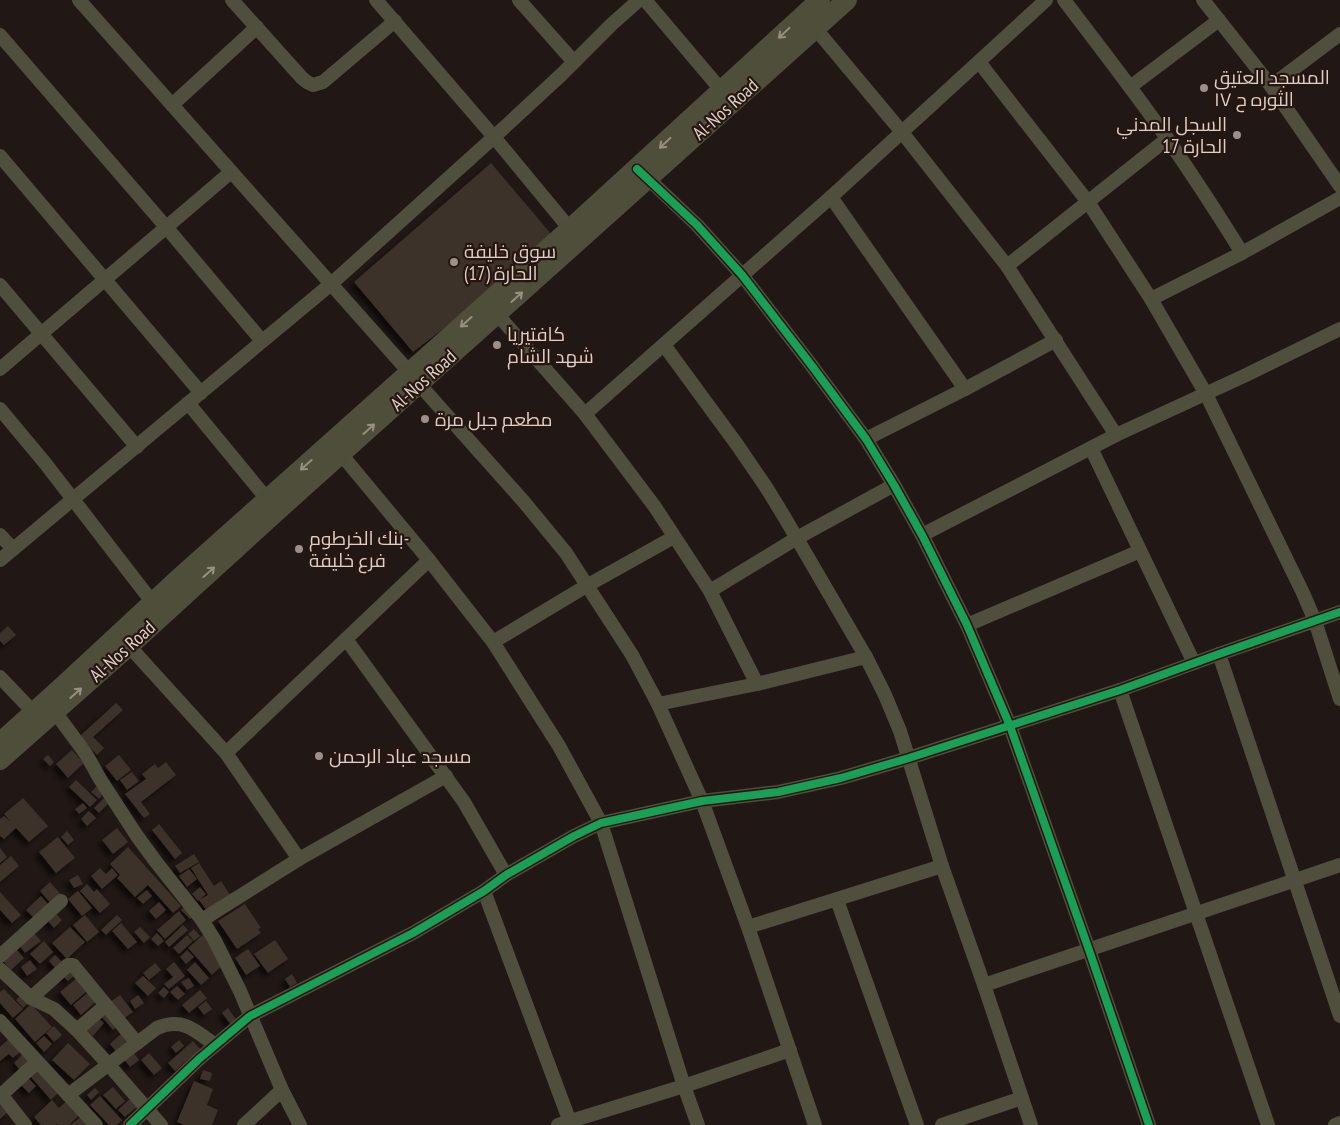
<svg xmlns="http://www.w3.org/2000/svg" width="1340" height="1125" viewBox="0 0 1340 1125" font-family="'PT Sans Narrow',Cairo,sans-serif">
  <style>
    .building { fill: #3d312b; filter: url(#shadow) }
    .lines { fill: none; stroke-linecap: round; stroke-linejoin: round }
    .street { stroke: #504e3d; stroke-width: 14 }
    .secondary { stroke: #4f4e3a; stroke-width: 20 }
    .cycleway-casing { stroke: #27160f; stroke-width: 11 }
    .cycleway { stroke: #1a9f57; stroke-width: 8 }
    .oneway { stroke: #968f82 }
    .poi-dot { fill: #9b908b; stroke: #27160f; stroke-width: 2 }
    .labels { text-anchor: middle; stroke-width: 4.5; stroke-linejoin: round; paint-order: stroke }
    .poi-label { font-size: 19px; fill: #dcd0cb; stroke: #27160f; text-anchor: start }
    .street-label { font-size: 19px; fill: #dcd0cb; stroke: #27160f }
  </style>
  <defs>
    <filter id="shadow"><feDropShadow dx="-4.5" dy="4.5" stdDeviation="2.5" flood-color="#0009"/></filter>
  </defs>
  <rect width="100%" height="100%" fill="#211815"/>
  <g class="building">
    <path d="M 491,163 L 557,241 L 413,352 L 354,282 Z"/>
    <path d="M 8,626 L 16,635 L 4,645 L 0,641 L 0,633 Z"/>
    <path d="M 116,703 L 123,710 L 93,737 L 104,748 L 97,755 L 80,736 Z"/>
    <path d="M 72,750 L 84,763 L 68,778 L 56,764 Z"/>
    <path d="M 48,755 L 54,762 L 50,766 L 43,759 Z"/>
    <path d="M 119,755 L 131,770 L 117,781 L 105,766 Z"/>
    <path d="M 166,762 L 176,775 L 141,802 L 150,814 L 144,818 L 125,794 L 146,779 L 142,774 L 155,764 L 158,768 Z"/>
    <path d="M 132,772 L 139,781 L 127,790 L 120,780 Z"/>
    <path d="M 76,780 L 97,800 L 90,807 L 69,787 Z"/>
    <path d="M 97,786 L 104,792 L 99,799 L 91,792 Z"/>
    <path d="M 106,796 L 111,801 L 99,813 L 94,808 Z"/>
    <path d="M 23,798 L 48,826 L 29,842 L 16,828 L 4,839 L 0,836 L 0,819 L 4,816 L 11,822 L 4,814 Z"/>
    <path d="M 83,803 L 87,808 L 79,814 L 75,809 Z"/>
    <path d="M 89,811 L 96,818 L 87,826 L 81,819 Z"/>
    <path d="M 159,824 L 182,853 L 175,859 L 152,830 Z"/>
    <path d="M 117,828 L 128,842 L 113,854 L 102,840 Z"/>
    <path d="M 67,831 L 74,840 L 68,845 L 61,837 Z"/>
    <path d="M 58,837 L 75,858 L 56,873 L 39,852 Z"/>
    <path d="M 128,847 L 181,906 L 173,913 L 148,885 L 135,897 L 117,878 L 120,875 L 110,864 Z"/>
    <path d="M 0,848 L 7,857 L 0,863 Z"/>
    <path d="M 194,854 L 199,862 L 180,873 L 175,866 Z"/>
    <path d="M 11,856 L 19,866 L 0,882 L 0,865 Z"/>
    <path d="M 199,863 L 214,886 L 221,881 L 231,896 L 207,911 L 199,900 L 208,895 L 191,868 Z"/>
    <path d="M 100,868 L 106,874 L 112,868 L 118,875 L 102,889 L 91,876 Z"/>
    <path d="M 189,869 L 197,879 L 187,887 L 179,876 Z"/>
    <path d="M 78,875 L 83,884 L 74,888 L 69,880 Z"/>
    <path d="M 50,882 L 63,897 L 53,906 L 40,891 Z"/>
    <path d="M 87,884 L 94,892 L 97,889 L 110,904 L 100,913 L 80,891 Z"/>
    <path d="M 200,887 L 206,894 L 198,901 L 192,894 Z"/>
    <path d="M 147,890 L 152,896 L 143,904 L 137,898 Z"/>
    <path d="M 78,891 L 92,908 L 82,916 L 68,899 Z"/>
    <path d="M 0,892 L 21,915 L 12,923 L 0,910 Z"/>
    <path d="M 41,896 L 49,905 L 34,918 L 26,910 Z"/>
    <path d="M 159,902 L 166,910 L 156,919 L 149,911 Z"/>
    <path d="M 187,904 L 196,913 L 190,919 L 181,910 Z"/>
    <path d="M 245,904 L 261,928 L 258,929 L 261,933 L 237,949 L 218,921 Z"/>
    <path d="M 179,911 L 186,920 L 165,939 L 157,930 Z"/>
    <path d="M 54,912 L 62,920 L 54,928 L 46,919 Z"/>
    <path d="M 85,915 L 99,932 L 87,942 L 73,925 Z"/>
    <path d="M 117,915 L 122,920 L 106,935 L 101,930 Z"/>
    <path d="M 121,923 L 137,942 L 128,949 L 112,931 Z"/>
    <path d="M 183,925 L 188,930 L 169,947 L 165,942 Z"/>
    <path d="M 70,927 L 85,942 L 67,959 L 52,943 Z"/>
    <path d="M 140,927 L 150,937 L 144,943 L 134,932 Z"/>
    <path d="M 194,929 L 200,936 L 194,941 L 188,934 Z"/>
    <path d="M 33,932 L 41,941 L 25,953 L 18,944 Z"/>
    <path d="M 157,933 L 164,941 L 158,946 L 151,939 Z"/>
    <path d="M 204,934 L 227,961 L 212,975 L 188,948 Z"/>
    <path d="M 187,935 L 193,941 L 179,954 L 173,948 Z"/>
    <path d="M 275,940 L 288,959 L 268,973 L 254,954 Z"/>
    <path d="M 44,941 L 53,952 L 40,964 L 30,954 Z"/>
    <path d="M 16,949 L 24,958 L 11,970 L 3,961 Z"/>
    <path d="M 248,949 L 260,966 L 246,975 L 235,958 Z"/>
    <path d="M 187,950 L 194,957 L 186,964 L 180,957 Z"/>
    <path d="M 55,955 L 63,963 L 56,969 L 49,961 Z"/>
    <path d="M 30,960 L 37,969 L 27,976 L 21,967 Z"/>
    <path d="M 174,962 L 185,976 L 169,989 L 164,984 L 173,977 L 166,969 Z"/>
    <path d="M 195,962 L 209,978 L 201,985 L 187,970 Z"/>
    <path d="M 155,963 L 161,970 L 149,980 L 143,973 Z"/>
    <path d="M 71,968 L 76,974 L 68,981 L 62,975 Z"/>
    <path d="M 292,974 L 297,983 L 290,987 L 285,979 Z"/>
    <path d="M 143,976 L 156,988 L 148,996 L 135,983 Z"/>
    <path d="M 77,978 L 88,990 L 71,1005 L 60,992 Z"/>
    <path d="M 189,978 L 194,986 L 187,990 L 181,982 Z"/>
    <path d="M 177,986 L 185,994 L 178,1000 L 170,992 Z"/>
    <path d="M 164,987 L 169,992 L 164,998 L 158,993 Z"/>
    <path d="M 4,989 L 23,1009 L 13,1018 L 0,1003 L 0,992 Z"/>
    <path d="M 200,990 L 207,998 L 189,1013 L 182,1005 Z"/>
    <path d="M 90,991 L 98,1000 L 81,1015 L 73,1005 Z"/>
    <path d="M 23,993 L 30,1001 L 23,1008 L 16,1000 Z"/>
    <path d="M 120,995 L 133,1012 L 123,1019 L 110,1002 Z"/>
    <path d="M 138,995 L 144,1003 L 135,1009 L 130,1001 Z"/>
    <path d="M 206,1001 L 212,1009 L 204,1015 L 198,1007 Z"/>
    <path d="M 31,1004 L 52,1027 L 35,1042 L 15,1019 Z"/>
    <path d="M 228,1008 L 237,1021 L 232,1026 L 222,1013 Z"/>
    <path d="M 108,1009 L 120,1023 L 113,1030 L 101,1016 Z"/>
    <path d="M 95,1015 L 104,1023 L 93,1036 L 83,1027 Z"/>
    <path d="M 54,1026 L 62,1035 L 54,1042 L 46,1033 Z"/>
    <path d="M 126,1029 L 135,1039 L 119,1055 L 110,1044 Z"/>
    <path d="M 44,1036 L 52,1044 L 44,1052 L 36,1043 Z"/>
    <path d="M 10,1038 L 21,1051 L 13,1058 L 9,1054 L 0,1061 L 0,1047 Z"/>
    <path d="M 179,1040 L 184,1046 L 176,1053 L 171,1047 Z"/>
    <path d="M 193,1041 L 200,1049 L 175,1071 L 168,1063 Z"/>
    <path d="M 68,1043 L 90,1064 L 74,1080 L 52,1060 Z"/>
    <path d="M 133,1052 L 139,1060 L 130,1067 L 124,1059 Z"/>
    <path d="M 149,1053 L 162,1068 L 154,1075 L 141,1060 Z"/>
    <path d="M 23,1054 L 30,1061 L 20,1070 L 14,1063 Z"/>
    <path d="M 38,1068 L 59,1092 L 51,1100 L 30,1076 Z"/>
    <path d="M 203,1070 L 212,1073 L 210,1081 L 200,1079 Z"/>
    <path d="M 27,1077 L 36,1086 L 29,1093 L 20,1084 Z"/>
    <path d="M 194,1081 L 213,1089 L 207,1105 L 218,1110 L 212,1125 L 184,1125 L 177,1122 Z"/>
    <path d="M 113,1087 L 125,1101 L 116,1109 L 103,1095 Z"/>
    <path d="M 95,1088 L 99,1092 L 91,1100 L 87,1095 Z"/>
    <path d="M 100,1096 L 122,1120 L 117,1125 L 109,1125 L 90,1105 Z"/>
    <path d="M 71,1097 L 83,1112 L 69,1125 L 58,1125 L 57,1124 L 55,1125 L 41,1125 L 34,1117 L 52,1100 L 59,1108 Z"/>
    <path d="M 132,1097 L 139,1105 L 125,1117 L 118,1110 Z"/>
    <path d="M 3,1104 L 9,1111 L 0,1119 L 0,1106 Z"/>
    <path d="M 82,1116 L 89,1125 L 70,1125 Z"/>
  </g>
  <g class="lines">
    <g class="street">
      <path d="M 79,0 L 410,373"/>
      <path d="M 232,0 L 302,78 L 307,82 L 313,85 L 323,82 L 395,21"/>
      <path d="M 376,0 L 494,137 L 570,229"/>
      <path d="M 519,0 L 574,62"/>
      <path d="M 645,0 L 722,91"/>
      <path d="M 1064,0 C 1099,46 1134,91 1167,138 C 1193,176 1218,214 1242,253"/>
      <path d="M 1203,0 L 1271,86 L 1340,186"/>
      <path d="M 815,28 L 901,131 L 1007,266 L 1116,435"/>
      <path d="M 0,35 L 167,228 L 262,341"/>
      <path d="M 979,62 L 1088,202 L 1151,299 L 1206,394 L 1303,593 L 1315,621 L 1340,699"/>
      <path d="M 1271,86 L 1340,34"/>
      <path d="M 1130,87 L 1219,20"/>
      <path d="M 172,105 L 257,27"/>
      <path d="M 0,156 L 201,393"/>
      <path d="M 641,172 L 697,225 L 742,275 L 812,366 L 866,439 L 894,485 L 922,535 L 967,625 L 1010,726 L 1089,950 L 1149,1125"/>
      <path d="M 831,197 L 965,389"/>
      <path d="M 1007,266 L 1167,139"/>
      <path d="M 0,285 L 137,447"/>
      <path d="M 1151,299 L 1242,253 L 1340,198"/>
      <path d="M 497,314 L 585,414 L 655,507 L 710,591 L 757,684"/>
      <path d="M 664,345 L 738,446 L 766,487 L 785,518 L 866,657 L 885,695 L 900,731 L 942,866 L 984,985 L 1031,1125"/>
      <path d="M 0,369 L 231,172"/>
      <path d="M 419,384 L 524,502 L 566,553 L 632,655 L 658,704 L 702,801 L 748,927 L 815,1125"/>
      <path d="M 188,403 L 267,499"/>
      <path d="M 0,409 L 45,463 L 153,603"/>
      <path d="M 585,414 L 831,197 L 1046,0"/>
      <path d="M 866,439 L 965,389 L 1056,340"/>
      <path d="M 1091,448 L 1194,663"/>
      <path d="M 341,454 L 429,560 L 493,642 L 559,746 L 601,823 L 684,1086 L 698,1125"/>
      <path d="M 0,535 L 13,549"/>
      <path d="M 922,535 L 1116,435 L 1244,376 L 1340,329"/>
      <path d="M 0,560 L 331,284 L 494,137 L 561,75 L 612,24 L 639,0"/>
      <path d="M 429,560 L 346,639 L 464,802 L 506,875"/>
      <path d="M 710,591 L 797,538 L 894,485"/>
      <path d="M 967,625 L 1140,551"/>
      <path d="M 493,642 L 588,585 L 674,537"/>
      <path d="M 129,646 L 226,753 L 299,859"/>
      <path d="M 1219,654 L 1340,1016"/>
      <path d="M 0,677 L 39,718"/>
      <path d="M 1120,690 L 1268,1125"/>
      <path d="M 658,704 L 757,684 L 866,657"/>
      <path d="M 55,712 L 86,754 L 100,779 L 137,836 L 156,862 L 202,920 L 214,939 L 240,991 L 282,1090 L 300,1125"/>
      <path d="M 226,753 L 346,639"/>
      <path d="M 484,891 L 570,1122"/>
      <path d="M 837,900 L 917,1125"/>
      <path d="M 202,920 L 299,859 L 446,776"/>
      <path d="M 748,927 L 942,866"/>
      <path d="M 0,956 L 61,901"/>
      <path d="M 0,969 L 31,998 L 54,1009 L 77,1030 L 108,1064 L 161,1125"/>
      <path d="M 984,985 L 1340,865"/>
      <path d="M 31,998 L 68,965 L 73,965 L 137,1043"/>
      <path d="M 0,1021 L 96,1125"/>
      <path d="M 77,1030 L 106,1005"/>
      <path d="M 0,1093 L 25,1125"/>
      <path d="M 68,1095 L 157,1028 C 182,1017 195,1030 215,1045"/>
      <path d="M 0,1096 L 37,1062"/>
      <path d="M 130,1125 L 199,1059 L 250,1016 L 413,933 L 484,891 L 506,875 L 574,836 L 601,823 L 702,801 L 778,792 L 841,778 L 909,758 L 1120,690 L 1219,654 L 1340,612"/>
      <path d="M 244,1125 L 282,1090"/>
      <path d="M 558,1125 L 684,1086 L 790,1050"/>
      <path d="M 942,1125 L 1022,1098"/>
      <path d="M 1335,1125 L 1340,1123"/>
    </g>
    <g class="secondary">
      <path d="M 3,740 L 64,685 L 178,579 L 570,229 L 820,0"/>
      <path d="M 0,760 L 129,646 L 277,511 L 847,0"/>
    </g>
    <defs>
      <g id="cycleway">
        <path d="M 637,169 L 697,225 L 742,275 L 812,366 L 866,439 L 894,485 L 922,535 L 967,625 L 1010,726 L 1089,950 L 1149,1125"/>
        <path d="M 130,1125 L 199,1059 L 250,1016 L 413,933 L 484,891 L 506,875 L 574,836 L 601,823 L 702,801 L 778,792 L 841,778 L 909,758 L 1120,690 L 1219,654 L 1340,612"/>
      </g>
    </defs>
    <use href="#cycleway" class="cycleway-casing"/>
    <use href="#cycleway" class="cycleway"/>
  </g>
  <defs><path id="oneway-shaft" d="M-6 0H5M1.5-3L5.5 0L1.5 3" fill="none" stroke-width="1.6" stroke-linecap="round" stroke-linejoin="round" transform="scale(1.25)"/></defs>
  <g class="oneway">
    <use href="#oneway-shaft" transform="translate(784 33) rotate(137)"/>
    <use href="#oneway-shaft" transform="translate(665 143) rotate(137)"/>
    <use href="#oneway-shaft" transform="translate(517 297) rotate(-42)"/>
    <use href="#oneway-shaft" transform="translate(466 322) rotate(138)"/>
    <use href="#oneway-shaft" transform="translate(369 429) rotate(-42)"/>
    <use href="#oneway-shaft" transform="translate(306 465) rotate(138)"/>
    <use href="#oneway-shaft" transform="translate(209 572) rotate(-42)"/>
    <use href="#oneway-shaft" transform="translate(76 693) rotate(-42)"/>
  </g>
  <g class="poi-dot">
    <circle cx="1204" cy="88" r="5"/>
    <circle cx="1237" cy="135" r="5"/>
    <circle cx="454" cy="262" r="5"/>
    <circle cx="497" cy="345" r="5"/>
    <circle cx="425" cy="419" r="5"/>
    <circle cx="299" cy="549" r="5"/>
    <circle cx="319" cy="756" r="5"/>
  </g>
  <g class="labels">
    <g class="poi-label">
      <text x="1214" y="84">المسجد العتيق<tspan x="1214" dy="22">الثوره ح ١٧</tspan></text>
      <text x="1227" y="131" text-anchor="end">السجل المدني<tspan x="1227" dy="22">الحارة 17</tspan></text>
      <text x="464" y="258">سوق خليفة<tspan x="464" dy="22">الحارة (17)</tspan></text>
      <text x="507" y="341">كافتيريا<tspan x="507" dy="22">شهد الشام</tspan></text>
      <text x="435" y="426">مطعم جبل مرة</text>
      <text x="309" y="545">بنك الخرطوم-<tspan x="309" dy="22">فرع خليفة</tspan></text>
      <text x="329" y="763">مسجد عباد الرحمن</text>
    </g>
    <g class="street-label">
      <text transform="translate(725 109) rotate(-42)" y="7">Al-Nos Road</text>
      <text transform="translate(423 380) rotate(-42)" y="7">Al-Nos Road</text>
      <text transform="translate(122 651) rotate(-42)" y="7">Al-Nos Road</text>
    </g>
  </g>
</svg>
